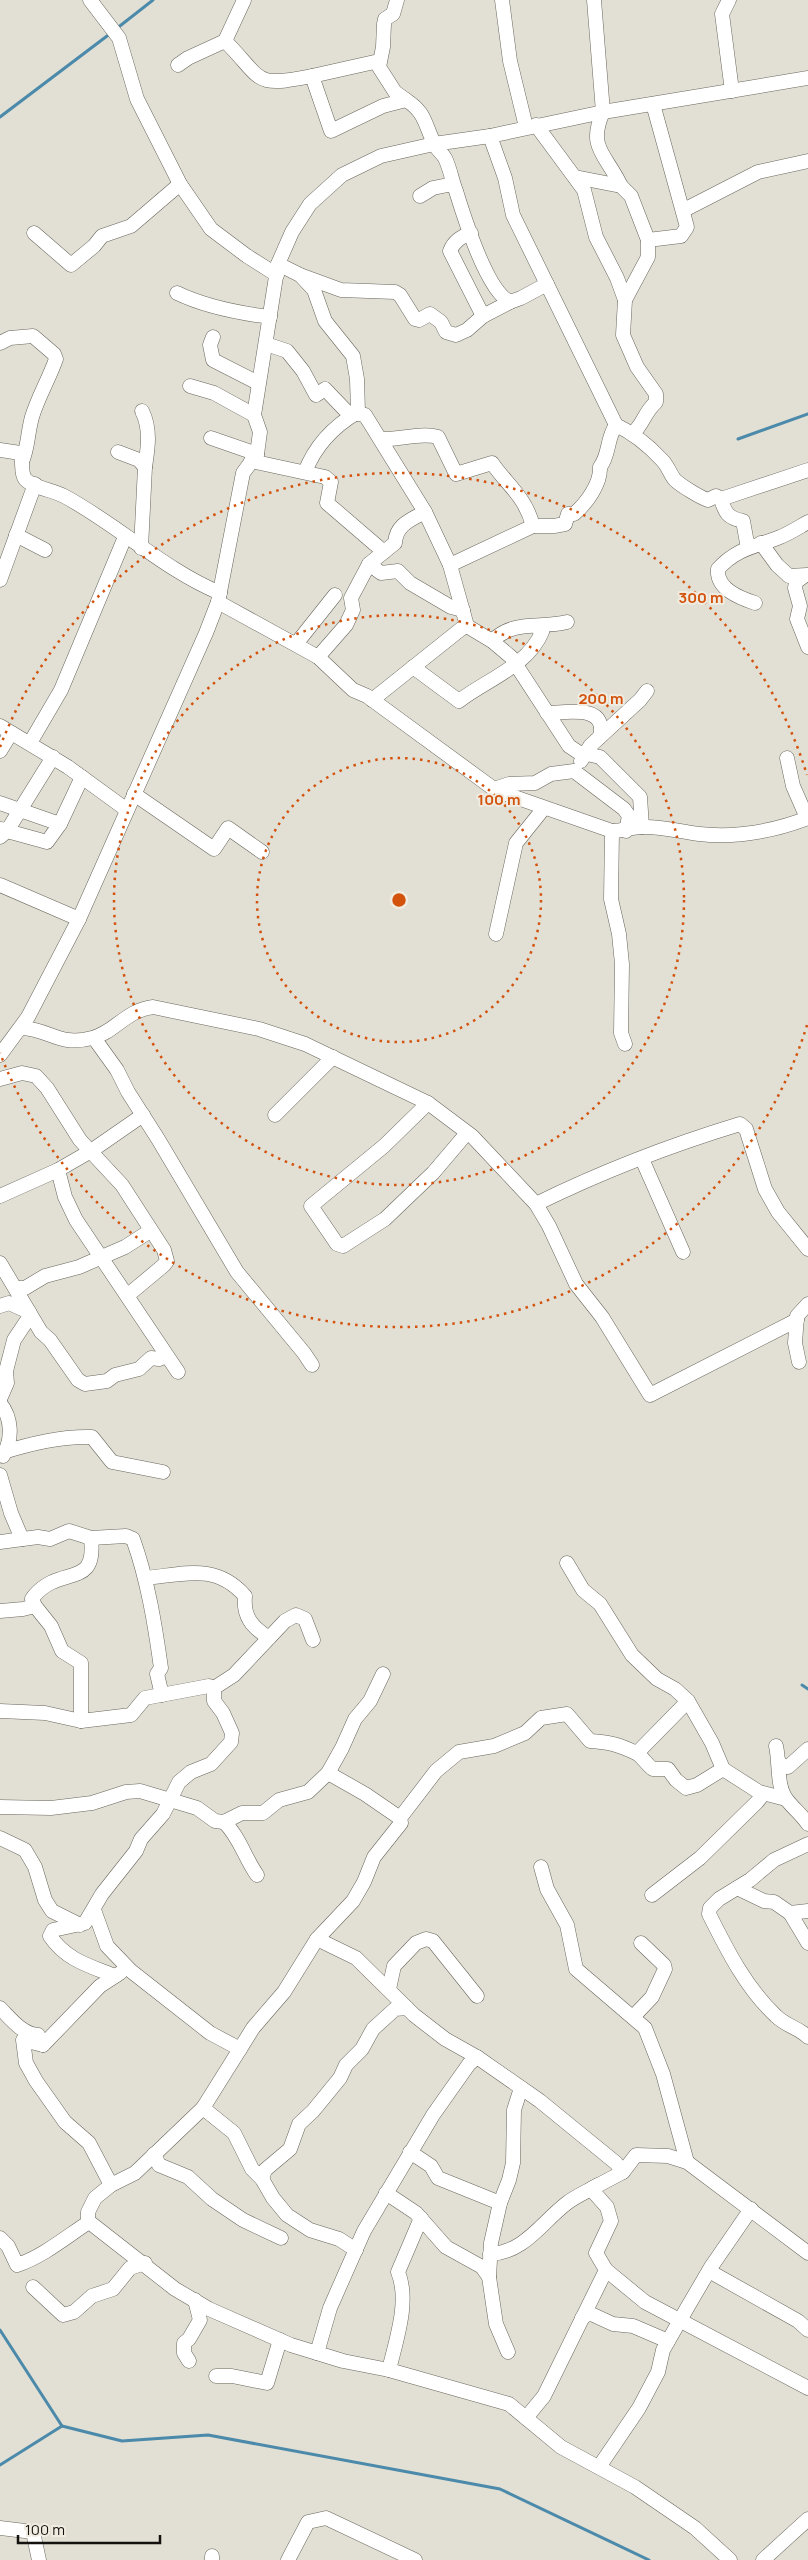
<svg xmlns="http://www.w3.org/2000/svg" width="808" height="2560" viewBox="0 0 808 2560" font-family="Manrope,sans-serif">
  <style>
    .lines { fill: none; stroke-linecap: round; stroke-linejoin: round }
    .stream { stroke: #4b8aaa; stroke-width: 3 }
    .minor-casing { stroke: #69665c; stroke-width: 15 }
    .minor { stroke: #fff; stroke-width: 14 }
    .ring { fill: none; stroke: #d3520c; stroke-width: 2.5; stroke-dasharray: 2.5 5 }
    .centre { fill: #d3520c; stroke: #f0ece1; stroke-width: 2.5 }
    .ring-label { font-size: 15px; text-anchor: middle; font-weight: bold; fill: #d3520c; stroke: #f0ece1; stroke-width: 4; stroke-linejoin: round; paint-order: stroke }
  </style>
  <rect width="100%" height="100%" fill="#e2dfd4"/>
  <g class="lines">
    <g class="stream">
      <path d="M 116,29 L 153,0"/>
      <path d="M 0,117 L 111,33"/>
      <path d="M 738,439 L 808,414"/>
      <path d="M 802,1685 L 808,1689"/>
      <path d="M 0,2330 L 62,2426"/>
      <path d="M 0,2465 L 62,2426 L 122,2441 L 208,2435 L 500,2489 L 649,2560"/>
    </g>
    <defs>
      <g id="minor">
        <path d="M 90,0 L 119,38 L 137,99 L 180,184 L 211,229 L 247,256 L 277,275"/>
        <path d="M 397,0 L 393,14 L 385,19 L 384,24 L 383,47 L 379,67 L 395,92 L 406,100"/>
        <path d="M 502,0 L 510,61 L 526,127"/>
        <path d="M 594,0 L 603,112 C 587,148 606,154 621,186"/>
        <path d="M 729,0 L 722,14 L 732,91"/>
        <path d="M 225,41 C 264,80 252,88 312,76 L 331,131 L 383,106 L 406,100 C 426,113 424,123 434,143 C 436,149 442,153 445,158 C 450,168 452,181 456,191 C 464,217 487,291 510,302 L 521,298 L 547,284"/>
        <path d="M 178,65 L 188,58 L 225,41 L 244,0"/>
        <path d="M 312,76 L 379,61"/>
        <path d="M 536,125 L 584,190 L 596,237 L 617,278 L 625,300 L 623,335 L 637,367 L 656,394 L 656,402 C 643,414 644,424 632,434"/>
        <path d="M 490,136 L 505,178 L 513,215 L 616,425 C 633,433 650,447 662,460 C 668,466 670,474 675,480 C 680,485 701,498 708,500 L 716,496 L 721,499 C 725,513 728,518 743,521 L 747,543 L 751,545"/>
        <path d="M 575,177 L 621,186 L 631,196 L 648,240 L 648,257 L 625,300"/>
        <path d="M 420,196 L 433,188 L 453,184"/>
        <path d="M 684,210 L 758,172 L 808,161"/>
        <path d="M 34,233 L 71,265 L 94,246 L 102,236 L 131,226 L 180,184"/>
        <path d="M 471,233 C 461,237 454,241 450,251 L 483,316"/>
        <path d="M 648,240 L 681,236 L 687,227 L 653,104"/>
        <path d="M 278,264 L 300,275 L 314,290 L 325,321 L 353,356 L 357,379 L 358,412"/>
        <path d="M 300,275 L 341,290 L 395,292 L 400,295 L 415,319 L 419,320 L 430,314 L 441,322 L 446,332 L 456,335 L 467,330 L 483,316 L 510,302"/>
        <path d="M 177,293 C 206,307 238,313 270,317"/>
        <path d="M 213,337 L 210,345 L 213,360 L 258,383"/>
        <path d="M 0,343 L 10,338 L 33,336 L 54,354 L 56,359 C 49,379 38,397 32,417 C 28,431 28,446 23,459"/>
        <path d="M 266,344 L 287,351 L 303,371 L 316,395 L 325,389 L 347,412 L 365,415 L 425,512 L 450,565 L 467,626 L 492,641 L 511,657 L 569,746 L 578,752 L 600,757 L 640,797 L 642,827"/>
        <path d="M 190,386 L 214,393 L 254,415"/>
        <path d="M 142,411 C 151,429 148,448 145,467"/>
        <path d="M 211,438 L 257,454"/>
        <path d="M 382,439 C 400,440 420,432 438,437 L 456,474 L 492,463 C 508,486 525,496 533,526"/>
        <path d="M 0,450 L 20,453 C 24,461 20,472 25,479 C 33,488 53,490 64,496 C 118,525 163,569 220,593"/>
        <path d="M 118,452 L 139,460 L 145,467 L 141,548"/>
        <path d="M 251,461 L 325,477 L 331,482 L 327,503 L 384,552"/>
        <path d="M 305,472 C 315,446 334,426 358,412"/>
        <path d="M 721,499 L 808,470"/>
        <path d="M 16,535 L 45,550"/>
        <path d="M 761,543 L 777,565 L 789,576 L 807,575"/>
        <path d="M 369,564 L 381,573 L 398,571 L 410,583 L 451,607 L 463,610"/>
        <path d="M 450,565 L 533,526 L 554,526 L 565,524 L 568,514 L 574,514 C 587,503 601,483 600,467 C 610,454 606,440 616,425"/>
        <path d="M 804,576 L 796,582 L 795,588 L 800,606 L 797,619 L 808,647"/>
        <path d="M 0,580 L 35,484"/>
        <path d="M 218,602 L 318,657 L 353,690 L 367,696 L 494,789 L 509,795 L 612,831 C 623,831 632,827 642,827 C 661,826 681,832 699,834 C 736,838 774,831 808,818"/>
        <path d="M 755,603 C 740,598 716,589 718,569 C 737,548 755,547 780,537 C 790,533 799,527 808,522"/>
        <path d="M 492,641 C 515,619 539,629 567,622"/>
        <path d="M 296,644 L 335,595"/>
        <path d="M 318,657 L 346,625 L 353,610 L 351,598 L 369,564 L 395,543 C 396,525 410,520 425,512"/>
        <path d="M 413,667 L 459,701 C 486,680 528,666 542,632 L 536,626"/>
        <path d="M 372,700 L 461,629 L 467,626"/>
        <path d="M 547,713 C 565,713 608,703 600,737"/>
        <path d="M 0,726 L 68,767 L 127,810"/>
        <path d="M 30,743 L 61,690 L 125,537"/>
        <path d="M 0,751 L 11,733"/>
        <path d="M 787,758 L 793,786 L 807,818"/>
        <path d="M 581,761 L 590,746 L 640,700 L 647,691"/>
        <path d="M 494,789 L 509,784 L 535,783 L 551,774 L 574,771 L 624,809 L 629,816 L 626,831"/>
        <path d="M 134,794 L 214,849 L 228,828 L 262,852"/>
        <path d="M 0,803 L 60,824"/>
        <path d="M 1,829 L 7,831 L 53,757"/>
        <path d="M 612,831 L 611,899 L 619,934 L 622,964 L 621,1033 L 625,1044"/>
        <path d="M 0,837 L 7,831 L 47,842 L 60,824 L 82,777"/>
        <path d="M 0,885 L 79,919"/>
        <path d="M 496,934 L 516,843 L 544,808"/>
        <path d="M 21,1028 C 51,1029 58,1047 92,1038 C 114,1033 126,1010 153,1007 L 259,1029 L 305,1044 L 428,1103 L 472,1136 L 536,1204 L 549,1226 L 576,1284 L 602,1317 L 650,1395 L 797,1320"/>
        <path d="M 94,1038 L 117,1070 L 128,1092 L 158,1139 L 237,1272 L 304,1353 L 312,1365"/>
        <path d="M 0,1055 L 28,1017 L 79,919 L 206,633 L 218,602 L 243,473 L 257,454 L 260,432 L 254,415 L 278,264 L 292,232 L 310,204 L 342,175 L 381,156 L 434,144 L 490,136 L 603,112 L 808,78"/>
        <path d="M 0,1079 L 22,1073 L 36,1076 L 47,1088 L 80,1140 L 122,1185 L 164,1250 L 167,1261 L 164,1265 L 128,1295"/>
        <path d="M 428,1103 L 384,1146 L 311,1206 L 337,1244 L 343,1246 L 385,1219 L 433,1173 L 467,1133"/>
        <path d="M 275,1115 L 333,1057"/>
        <path d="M 642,1159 L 683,1252"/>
        <path d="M 58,1170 L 65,1197 L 76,1220 L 178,1372"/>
        <path d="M 0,1196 L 58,1170 L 91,1151 L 143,1115"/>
        <path d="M 536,1204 C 601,1172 671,1145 740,1124 L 746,1129 L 765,1189 L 778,1212 L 808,1249"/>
        <path d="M 0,1263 L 41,1332 L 50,1340 L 78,1380 L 85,1384 L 107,1381 L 115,1375 L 139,1369 L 151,1358 L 159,1359 L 166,1356"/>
        <path d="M 16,1288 L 25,1288 L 45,1276 L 79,1267 L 125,1247 L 150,1231"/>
        <path d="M 0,1306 L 9,1303 L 29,1312 L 28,1319 L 14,1340 L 6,1371 L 7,1383 L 0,1399"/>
        <path d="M 799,1362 L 795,1343 L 797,1316 L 808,1304"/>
        <path d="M 0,1403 C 12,1418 13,1439 3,1456"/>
        <path d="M 0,1453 C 30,1444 61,1436 92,1437 L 112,1462 L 163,1472"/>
        <path d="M 0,1475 L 11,1513 L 22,1539"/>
        <path d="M 0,1542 L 38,1537 L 50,1539 L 69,1531 L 91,1538 L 126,1536 L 133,1539 C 148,1581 155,1625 161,1668 L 157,1674 L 162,1695"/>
        <path d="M 567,1563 L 583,1590 L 600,1604 L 632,1655 L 657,1679 L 675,1689 L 688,1701 L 712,1743 L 723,1769 L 759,1792 L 786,1799"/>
        <path d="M 146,1578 C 185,1574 216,1563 245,1596 C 243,1617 252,1627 269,1638"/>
        <path d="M 35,1606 L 32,1599 L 34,1596 C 61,1564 97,1590 91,1538"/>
        <path d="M 0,1611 L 23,1609 L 35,1606 L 51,1626 L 62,1651 L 81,1663 L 81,1721"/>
        <path d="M 0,1711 L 45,1713 L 81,1721 L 131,1715 L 145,1698 L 209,1686 L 214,1688 L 234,1675 L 285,1621 L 296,1615 L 305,1619 L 313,1640"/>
        <path d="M 776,1746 C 780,1763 776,1786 787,1800 C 794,1809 802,1815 808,1824"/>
        <path d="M 637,1753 L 688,1701"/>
        <path d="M 780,1763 L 783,1767 L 788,1767 L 808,1749"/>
        <path d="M 328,1773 L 365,1794 L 400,1818"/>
        <path d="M 0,1807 L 51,1808 L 92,1803 L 126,1792 L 140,1791 L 197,1808 L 215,1821 L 224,1822 L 242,1813 L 263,1813 L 279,1800 L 308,1792 L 328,1773 L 342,1748 L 355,1719 L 370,1701 L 383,1674"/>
        <path d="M 224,1822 C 239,1836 245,1858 257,1875"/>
        <path d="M 0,1838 L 25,1850 L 35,1867 L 45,1900 L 52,1911 L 80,1925"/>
        <path d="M 808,1844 L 774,1860 L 750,1880 L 719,1899 L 710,1908 L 709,1914 C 727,1950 746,1988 776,2016 C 786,2026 799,2028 808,2037"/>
        <path d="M 541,1867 L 547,1889 L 567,1925 L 576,1969 L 645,2028 L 663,2074 L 687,2162"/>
        <path d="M 737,1888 L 764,1901 L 774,1902 L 790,1913 L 808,1911"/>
        <path d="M 652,1895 L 700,1858 L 757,1802 L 761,1797 L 759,1792"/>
        <path d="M 94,1910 L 107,1946 L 131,1971 L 210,2033 L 240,2049 L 203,2108 L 234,2133 L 252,2169 L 262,2179 L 273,2198 L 287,2215 L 310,2230 L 339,2239 L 356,2250"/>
        <path d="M 790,1913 L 808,1943"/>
        <path d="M 317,1939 L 356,1958 L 414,2015 L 445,2039 L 477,2057 L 540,2101 L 616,2163 L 623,2172"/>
        <path d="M 115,1976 C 90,1966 66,1960 50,1936 L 53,1930 L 85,1923 L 102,1894 L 136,1851 L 141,1839 L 163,1814 L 179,1782 L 191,1772 L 211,1764 L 231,1742 L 232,1733 L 223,1713 L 214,1701 L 214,1688"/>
        <path d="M 389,1989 L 394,1966 L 416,1943 L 426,1939 L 433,1941 L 477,1996"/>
        <path d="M 0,2008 C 11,2019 22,2034 38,2035 L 43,2045 L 100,1986 L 120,1973"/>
        <path d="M 633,2017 L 652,1997 L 665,1969 L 664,1965 L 641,1943"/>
        <path d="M 43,2045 L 23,2040 L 26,2063 L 36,2081 L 65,2122 L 89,2143 L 111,2185"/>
        <path d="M 240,2049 L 253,2028 L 284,1992 L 317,1939 L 353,1901 L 364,1882 L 374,1857 L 401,1823 L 400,1818 L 436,1771 L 459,1752 L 494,1746 L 525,1733 L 541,1718 L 567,1714 L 590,1741 C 609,1742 620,1745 636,1753 C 642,1756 647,1765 653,1769 L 668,1769 L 676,1780 L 686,1788 L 697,1785 L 723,1769"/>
        <path d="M 477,2057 L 469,2064 L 433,2115 L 364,2231 L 330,2308 L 317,2353 L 343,2361 L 389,2370 L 509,2404 L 561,2447 L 635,2487 L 695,2528 L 730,2560"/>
        <path d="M 203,2108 L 135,2173 L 111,2185 L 95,2198 L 88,2212 L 88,2221 L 175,2289 L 209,2309 L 291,2345 L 317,2353"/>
        <path d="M 410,2152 L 431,2166 L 438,2178 L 500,2203"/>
        <path d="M 154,2154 L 159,2165 L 188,2177 L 212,2199 L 243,2220 L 281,2238"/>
        <path d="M 262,2179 L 265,2170 L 290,2149 L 299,2124 L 313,2111 L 340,2078 L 346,2065 L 362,2049 L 373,2029 L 395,2009 L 407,2008"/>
        <path d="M 386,2193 L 416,2213 L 446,2247 L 482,2267 L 489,2277 L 496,2324 L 508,2352"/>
        <path d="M 0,2238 L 8,2246 L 17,2265 C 42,2257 66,2237 89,2222"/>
        <path d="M 490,2254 C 524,2253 542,2222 567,2203 C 576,2196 588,2191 598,2185"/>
        <path d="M 606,2270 L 645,2302 L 808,2388"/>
        <path d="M 709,2271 L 798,2321 L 808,2330"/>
        <path d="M 489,2277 L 491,2243 L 500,2203 L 509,2180 L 513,2163 L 514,2110 L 521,2088"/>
        <path d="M 33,2287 L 63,2315 L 74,2312 L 92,2296 L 113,2289 L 130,2268 L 145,2263"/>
        <path d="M 582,2318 L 589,2313 L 613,2324 L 633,2326 L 668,2341"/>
        <path d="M 189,2361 L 184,2353 L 184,2343 L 189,2339 L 200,2320 L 195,2300"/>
        <path d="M 389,2370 C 396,2340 410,2301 398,2272 L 421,2218"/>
        <path d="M 216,2376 L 232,2376 L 267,2383 L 280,2340"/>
        <path d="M 526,2418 L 544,2396 L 606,2270 L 596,2253 L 611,2221 L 607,2207 L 591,2189 L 623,2172 L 636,2155 L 668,2156 L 687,2162 L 808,2253"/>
        <path d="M 599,2467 L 639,2408 L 658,2372 L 663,2350 L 687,2308 L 711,2267 L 751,2209"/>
        <path d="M 0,2528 L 33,2532 L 39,2560"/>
        <path d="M 212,2556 L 212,2560"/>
        <path d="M 288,2560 L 308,2522 L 326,2518 L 415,2560"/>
        <path d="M 763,2560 L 808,2519"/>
      </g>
    </defs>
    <use href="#minor" class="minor-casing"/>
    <use href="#minor" class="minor"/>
  </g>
  <g class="ring">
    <circle cx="399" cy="900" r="142"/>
    <circle cx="399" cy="900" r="285"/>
    <path d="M807 1025A427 427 0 0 1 0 1053M0 747A427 427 0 0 1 807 775"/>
  </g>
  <circle cx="399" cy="900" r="8" class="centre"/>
  <g class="ring-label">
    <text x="701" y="603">300 m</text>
    <text x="601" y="704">200 m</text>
    <text x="499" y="805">100 m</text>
  </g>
  <path d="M18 2535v8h142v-8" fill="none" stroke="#13120f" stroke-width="2.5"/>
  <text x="25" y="2535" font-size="15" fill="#13120f" stroke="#f0ece1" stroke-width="4" paint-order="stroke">100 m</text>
</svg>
